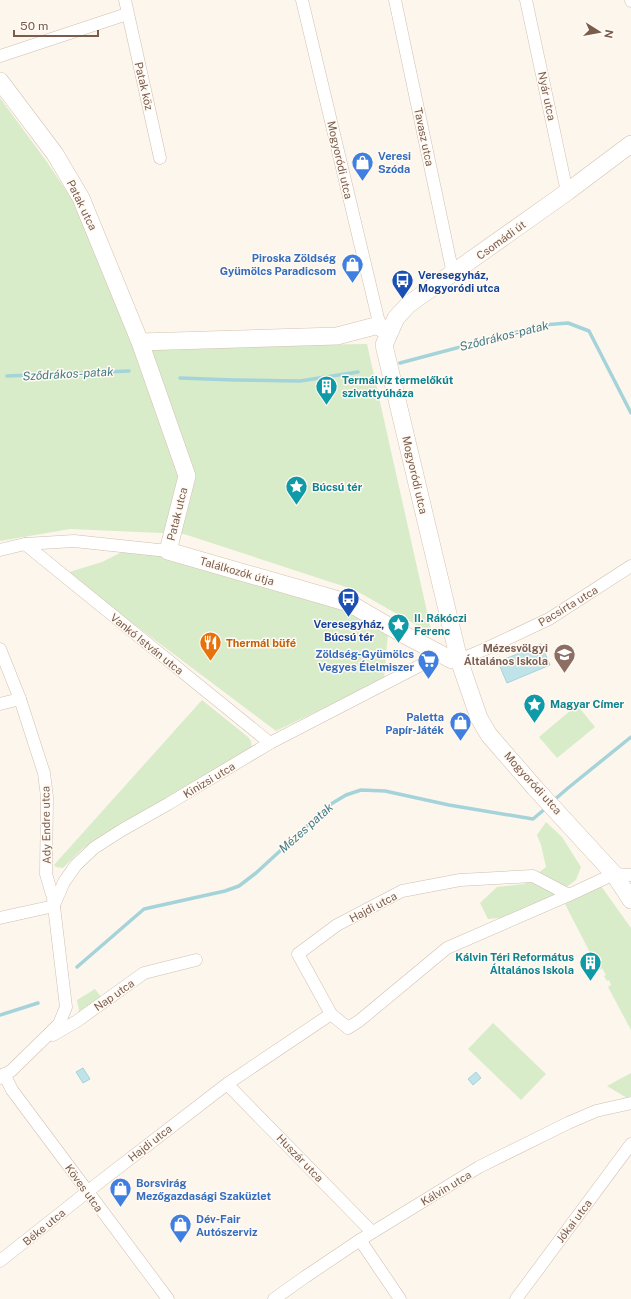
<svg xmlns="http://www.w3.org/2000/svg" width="631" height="1299" viewBox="0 0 631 1299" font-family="'Public Sans',sans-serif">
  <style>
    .green { fill: #d8ecc9 }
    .water { fill: #bfe3e8; stroke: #a5d3da }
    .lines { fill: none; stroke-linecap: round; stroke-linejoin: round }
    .stream { stroke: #a5d3da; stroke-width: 3.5 }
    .street-casing { stroke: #d1beb0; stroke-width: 13 }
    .secondary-casing { stroke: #d6c0b0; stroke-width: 18 }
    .street { stroke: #fff; stroke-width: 12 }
    .secondary { stroke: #fff; stroke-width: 17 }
    .labels { text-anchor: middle; stroke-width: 3; stroke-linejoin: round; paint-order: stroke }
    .street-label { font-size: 11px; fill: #7a5c4d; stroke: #fffaf3 }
    .shop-label { font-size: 11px; font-weight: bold; fill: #366cbe; stroke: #fffaf3; text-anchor: start }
    .transit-label { font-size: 11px; font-weight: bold; fill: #164399; stroke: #fffaf3; text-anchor: start }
    .culture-label { font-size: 11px; font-weight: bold; fill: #0d838f; stroke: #fffaf3; text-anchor: start }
    .food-label { font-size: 11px; font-weight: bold; fill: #c56008; stroke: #fffaf3; text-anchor: start }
    .education-label { font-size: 11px; font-weight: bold; fill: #785e54; stroke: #fffaf3; text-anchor: end }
    .water-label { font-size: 12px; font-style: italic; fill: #437c86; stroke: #fffaf3 }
  </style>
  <rect width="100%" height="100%" fill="#fdf6ec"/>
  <g class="green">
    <path d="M 0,98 L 47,162 L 73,201 L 136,347 L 367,344 L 432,634 L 355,590 L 184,534 L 70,529 L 0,541 Z"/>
    <path d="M 168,551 L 346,611 L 388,633 L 384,679 L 276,731 L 66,573 L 102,562 L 122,552 Z"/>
    <path d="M 202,700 L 248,737 L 251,741 L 252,749 L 96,840 L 82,849 L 63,868 L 56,867 L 54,865 Z"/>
    <path d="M 577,705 L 595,727 L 557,758 L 539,737 Z"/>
    <path d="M 546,822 L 562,837 L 581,867 L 576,880 L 546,902 L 511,917 L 488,919 L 480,903 L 497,887 L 524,884 L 546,867 L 541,845 L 537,835 Z"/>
    <path d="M 601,886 L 631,928 L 631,1030 L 608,987 L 611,985 L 609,980 L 607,981 L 604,976 L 606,975 L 602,968 L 599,970 L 565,904 Z"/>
    <path d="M 95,989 L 102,998 L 77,1017 L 79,1010 L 77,1000 Z"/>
    <path d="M 493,1023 L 546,1074 L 521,1100 L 468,1049 Z"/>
    <path d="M 631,1073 L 631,1096 L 627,1098 L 607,1086 Z"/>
  </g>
  <g class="water">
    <path d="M 541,644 L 550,665 L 507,683 L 498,662 Z"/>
    <path d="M 83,1068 L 90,1079 L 83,1083 L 76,1072 Z"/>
    <path d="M 476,1072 L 481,1078 L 473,1085 L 468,1079 Z"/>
  </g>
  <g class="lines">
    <g class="stream">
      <path d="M 400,363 L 543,325 L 568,323 L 589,331 L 631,413"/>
      <path d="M 7,376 L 129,371"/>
      <path d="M 180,378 L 234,380 L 300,381 L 358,372"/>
      <path d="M 553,801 L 568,788 L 631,737"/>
      <path d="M 77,967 L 144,909 L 225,891 L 239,886 L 256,873 L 331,804 L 346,795 L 361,790 L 385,791 L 449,805 L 533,819 L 546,808"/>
      <path d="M 0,1015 L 38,1003"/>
    </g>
    <defs>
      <g id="street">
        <path d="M 125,0 L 160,158"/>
        <path d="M 302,0 L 381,331"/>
        <path d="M 395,0 L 453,274"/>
        <path d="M 526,0 L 567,192"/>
        <path d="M 631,0 L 631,1"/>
        <path d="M 0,56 L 127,14"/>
        <path d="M 25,544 L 270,743"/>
        <path d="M 0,550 L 25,544 L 74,541 L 168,551"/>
        <path d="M 0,649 L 20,699 L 44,773 L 47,797 L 46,874 L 53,898 L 66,1007 L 59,1024 L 12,1070 L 0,1078"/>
        <path d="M 452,660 L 459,660 L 483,650 L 549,619 L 631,566"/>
        <path d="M 0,704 L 20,699"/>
        <path d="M 569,895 L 533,876 L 460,880 L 402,891 L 337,925 L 298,954 L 331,1014 L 348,1028 L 359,1021 L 447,948 L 569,895 L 614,874 L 631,875"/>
        <path d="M 54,905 L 64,882 L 76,865 L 94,848 L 122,830 L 168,804 L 270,743 L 421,665 L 428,657 L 432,650"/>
        <path d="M 0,918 L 54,906"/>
        <path d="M 53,1035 L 77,1021 L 144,973 L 196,960"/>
        <path d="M 4,1074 L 12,1090 L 168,1299"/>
        <path d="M 227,1084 L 372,1232"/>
        <path d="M 360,1240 L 400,1299"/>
        <path d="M 0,1261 L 101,1181 L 227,1084 L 331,1014"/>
        <path d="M 274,1299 L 305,1277 L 360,1240 L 479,1167 L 568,1123 L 596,1111 L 631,1103"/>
        <path d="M 516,1299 L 631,1144"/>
      </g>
      <g id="secondary">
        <path d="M 0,81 L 55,154 L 81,198 L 140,342 L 187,476 L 168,551 L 349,603 L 399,632 L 452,660"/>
        <path d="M 631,144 L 567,192 L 409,304 L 396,318 L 384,345 L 459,660 L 479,718 L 489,735 L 535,788 L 614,874 L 631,900"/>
        <path d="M 140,342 L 337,336 L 379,325"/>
      </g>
    </defs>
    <use href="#street" class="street-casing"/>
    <use href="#secondary" class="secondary-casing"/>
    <use href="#street" class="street"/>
    <use href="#secondary" class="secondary"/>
  </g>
  <defs>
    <symbol id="shop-pin" viewBox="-11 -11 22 30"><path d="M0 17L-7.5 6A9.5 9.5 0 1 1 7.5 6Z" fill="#3f7fe0" stroke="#fffaf3"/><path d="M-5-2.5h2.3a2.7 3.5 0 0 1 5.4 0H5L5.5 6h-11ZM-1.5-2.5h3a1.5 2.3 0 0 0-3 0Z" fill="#fff"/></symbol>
    <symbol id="bus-pin" viewBox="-11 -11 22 30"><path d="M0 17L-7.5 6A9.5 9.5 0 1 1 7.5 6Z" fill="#1a4fb4" stroke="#fffaf3"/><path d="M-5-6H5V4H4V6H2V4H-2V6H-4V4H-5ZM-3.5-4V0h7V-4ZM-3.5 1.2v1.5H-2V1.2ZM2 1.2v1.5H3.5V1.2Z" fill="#fff"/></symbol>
    <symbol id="building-pin" viewBox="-11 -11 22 30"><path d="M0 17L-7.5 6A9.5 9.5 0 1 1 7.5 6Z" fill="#0f9aa8" stroke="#fffaf3"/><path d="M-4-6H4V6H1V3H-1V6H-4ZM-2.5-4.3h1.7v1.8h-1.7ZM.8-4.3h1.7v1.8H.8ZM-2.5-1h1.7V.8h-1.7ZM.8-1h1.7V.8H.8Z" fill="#fff"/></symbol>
    <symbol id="sight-pin" viewBox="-11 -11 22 30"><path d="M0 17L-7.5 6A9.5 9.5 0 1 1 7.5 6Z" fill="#0f9aa8" stroke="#fffaf3"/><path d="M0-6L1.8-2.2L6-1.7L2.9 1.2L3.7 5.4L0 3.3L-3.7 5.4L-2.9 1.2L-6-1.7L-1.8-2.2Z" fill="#fff"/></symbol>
    <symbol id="restaurant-pin" viewBox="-11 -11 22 30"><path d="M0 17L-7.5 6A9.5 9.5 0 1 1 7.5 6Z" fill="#e8710a" stroke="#fffaf3"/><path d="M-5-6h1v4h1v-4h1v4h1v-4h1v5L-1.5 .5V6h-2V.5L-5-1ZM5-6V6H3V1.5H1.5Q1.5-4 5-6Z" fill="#fff"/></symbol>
    <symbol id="school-pin" viewBox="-11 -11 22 30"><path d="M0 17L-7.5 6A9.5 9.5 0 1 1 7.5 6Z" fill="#8d6e63" stroke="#fffaf3"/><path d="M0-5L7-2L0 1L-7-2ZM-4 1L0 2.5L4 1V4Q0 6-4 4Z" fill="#fff"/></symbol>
    <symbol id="supermarket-pin" viewBox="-11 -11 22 30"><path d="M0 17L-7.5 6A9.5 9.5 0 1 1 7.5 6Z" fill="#3f7fe0" stroke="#fffaf3"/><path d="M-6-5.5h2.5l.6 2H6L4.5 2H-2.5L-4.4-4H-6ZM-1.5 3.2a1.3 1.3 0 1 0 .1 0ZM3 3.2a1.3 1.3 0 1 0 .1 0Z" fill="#fff"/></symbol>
  </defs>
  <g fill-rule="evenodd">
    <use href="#shop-pin" x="350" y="150" width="25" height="34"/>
    <use href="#shop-pin" x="340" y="252" width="25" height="34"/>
    <use href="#bus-pin" x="390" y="268" width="25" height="34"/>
    <use href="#building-pin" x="314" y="374" width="25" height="34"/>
    <use href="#sight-pin" x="284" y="474" width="25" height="34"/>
    <use href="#bus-pin" x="336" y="586" width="25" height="34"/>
    <use href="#sight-pin" x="386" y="612" width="25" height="34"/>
    <use href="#restaurant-pin" x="198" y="630" width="25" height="34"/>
    <use href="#school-pin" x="552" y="642" width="25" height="34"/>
    <use href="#supermarket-pin" x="416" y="648" width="25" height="34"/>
    <use href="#sight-pin" x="522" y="692" width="25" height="34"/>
    <use href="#shop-pin" x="448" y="710" width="25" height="34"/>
    <use href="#building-pin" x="578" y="950" width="25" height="34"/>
    <use href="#shop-pin" x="108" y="1176" width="25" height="34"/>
    <use href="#shop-pin" x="168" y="1212" width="25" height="34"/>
  </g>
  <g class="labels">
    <g class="street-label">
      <text transform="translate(144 86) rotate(77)" y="4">Patak köz</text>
      <text transform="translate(547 96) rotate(78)" y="4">Nyár utca</text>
      <text transform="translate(424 137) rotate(78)" y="4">Tavasz utca</text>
      <text transform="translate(340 160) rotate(77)" y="4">Mogyoródi utca</text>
      <text transform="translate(82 205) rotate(64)" y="4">Patak utca</text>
      <text transform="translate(501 240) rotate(-36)" y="4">Csomádi út</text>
      <text transform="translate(415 475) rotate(77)" y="4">Mogyoródi utca</text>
      <text transform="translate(177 514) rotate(-76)" y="4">Patak utca</text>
      <text transform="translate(237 571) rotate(16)" y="4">Találkozók útja</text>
      <text transform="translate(568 606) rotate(-31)" y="4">Pacsirta utca</text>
      <text transform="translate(147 644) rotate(39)" y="4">Vankó István utca</text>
      <text transform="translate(209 780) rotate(-31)" y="4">Kinizsi utca</text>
      <text transform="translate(533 783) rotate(48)" y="4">Mogyoródi utca</text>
      <text transform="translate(46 825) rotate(-91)" y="4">Ady Endre utca</text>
      <text transform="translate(373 907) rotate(-28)" y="4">Hajdi utca</text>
      <text transform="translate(114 995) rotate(-35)" y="4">Nap utca</text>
      <text transform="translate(150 1143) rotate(-38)" y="4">Hajdi utca</text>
      <text transform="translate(300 1158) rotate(46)" y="4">Huszár utca</text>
      <text transform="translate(84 1188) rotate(54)" y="4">Köves utca</text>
      <text transform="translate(446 1188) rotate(-31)" y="4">Kálvin utca</text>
      <text transform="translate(574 1221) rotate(-53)" y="4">Jókai utca</text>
      <text transform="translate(44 1227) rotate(-39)" y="4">Béke utca</text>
    </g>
    <g class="shop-label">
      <text x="378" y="160">Veresi<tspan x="378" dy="13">Szóda</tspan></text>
      <text x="336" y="262" text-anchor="end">Piroska Zöldség<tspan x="336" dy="13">Gyümölcs Paradicsom</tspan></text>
      <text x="414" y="658" text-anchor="end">Zöldség-Gyümölcs<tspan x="414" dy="13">Vegyes Élelmiszer</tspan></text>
      <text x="444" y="721" text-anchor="end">Paletta<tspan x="444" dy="13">Papír-Játék</tspan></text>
      <text x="136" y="1187">Borsvirág<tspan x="136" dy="13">Mezőgazdasági Szaküzlet</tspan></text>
      <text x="196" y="1223">Dév-Fair<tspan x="196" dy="13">Autószerviz</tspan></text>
    </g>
    <g class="transit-label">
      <text x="418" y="279">Veresegyház,<tspan x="418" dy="13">Mogyoródi utca</tspan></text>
      <text x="349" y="628" text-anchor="middle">Veresegyház,<tspan x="349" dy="13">Búcsú tér</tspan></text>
    </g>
    <g class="culture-label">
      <text x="342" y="384">Termálvíz termelőkút<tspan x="342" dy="13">szivattyúháza</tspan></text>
      <text x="312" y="491">Búcsú tér</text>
      <text x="414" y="622">II. Rákóczi<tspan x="414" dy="13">Ferenc</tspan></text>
      <text x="550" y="708">Magyar Címer</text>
      <text x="574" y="961" text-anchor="end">Kálvin Téri Református<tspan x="574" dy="13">Általános Iskola</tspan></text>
    </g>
    <g class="food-label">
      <text x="226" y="647">Thermál büfé</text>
    </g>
    <g class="education-label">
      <text x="548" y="652">Mézesvölgyi<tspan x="548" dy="13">Általános Iskola</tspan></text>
    </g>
    <g class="water-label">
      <text transform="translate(504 336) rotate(-14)" y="4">Sződrákos-patak</text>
      <text transform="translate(68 374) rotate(-3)" y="4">Sződrákos-patak</text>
      <text transform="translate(306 828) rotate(-42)" y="4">Mézes patak</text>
    </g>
  </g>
  <g transform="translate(599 32) rotate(101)" stroke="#fffaf3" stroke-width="3" paint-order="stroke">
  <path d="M0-3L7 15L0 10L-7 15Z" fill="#7a5c4d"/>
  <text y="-6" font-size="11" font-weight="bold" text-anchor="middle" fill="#7a5c4d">N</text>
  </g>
  <path d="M14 30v6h84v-6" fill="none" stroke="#7a5c4d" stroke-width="2"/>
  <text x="20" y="30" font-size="12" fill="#7a5c4d" stroke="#fffaf3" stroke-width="3" paint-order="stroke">50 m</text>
</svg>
